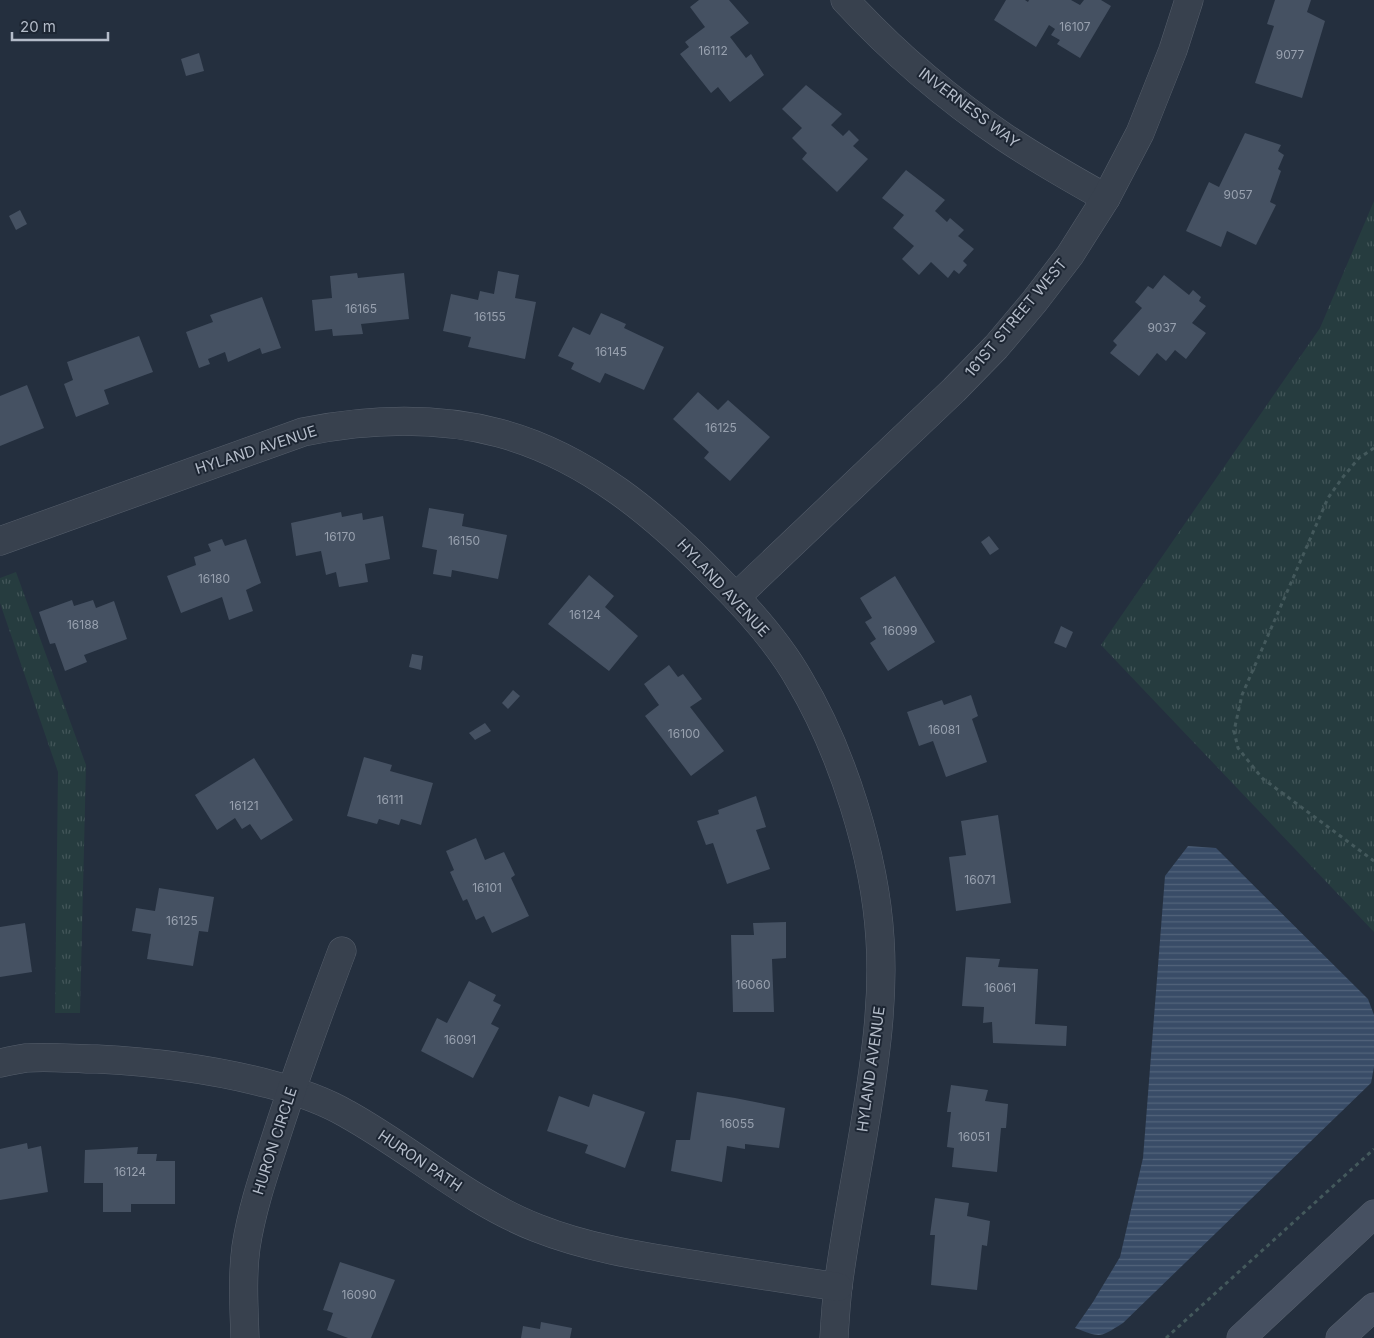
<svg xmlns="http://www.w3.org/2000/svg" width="1374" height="1338" viewBox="0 0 1374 1338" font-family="Inter,sans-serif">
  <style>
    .grass { fill: url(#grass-tufts) }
    .water { fill: url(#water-rules) }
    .building { fill: #455162 }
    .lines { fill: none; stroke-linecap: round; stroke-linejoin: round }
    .street-casing { stroke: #565f6c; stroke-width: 29 }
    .secondary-casing { stroke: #565f6c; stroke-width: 29 }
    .path { stroke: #44595c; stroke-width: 3; stroke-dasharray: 4 4; stroke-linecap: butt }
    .street { stroke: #38414e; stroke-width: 28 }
    .secondary { stroke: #465061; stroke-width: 28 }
    .labels { text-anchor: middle; stroke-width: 4; stroke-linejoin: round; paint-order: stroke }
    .number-label { font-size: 12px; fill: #98a1af }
    .street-label { font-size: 15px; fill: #b4bcc9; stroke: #1d2633 }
  </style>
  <defs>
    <pattern id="grass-tufts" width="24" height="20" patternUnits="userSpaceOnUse" patternTransform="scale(1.25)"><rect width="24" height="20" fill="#263c3f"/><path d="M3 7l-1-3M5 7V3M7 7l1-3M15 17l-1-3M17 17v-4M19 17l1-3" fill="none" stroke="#435659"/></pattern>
    <pattern id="water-rules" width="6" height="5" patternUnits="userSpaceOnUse" patternTransform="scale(1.25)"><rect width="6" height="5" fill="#394c67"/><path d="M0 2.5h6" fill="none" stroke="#53647b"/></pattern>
  </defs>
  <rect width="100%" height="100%" fill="#242f3e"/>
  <g class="grass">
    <path d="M 1374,201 L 1374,932 L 1101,645 L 1320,328 Z"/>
    <path d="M 16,572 L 86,765 L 80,1013 L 55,1013 L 58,772 L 0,603 L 0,578 Z"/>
  </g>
  <path class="water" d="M 1188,846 L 1216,848 L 1368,999 L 1374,1015 L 1374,1067 L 1371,1083 L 1123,1323 C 1099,1338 1102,1338 1075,1328 L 1093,1302 L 1120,1257 L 1143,1158 L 1165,876 Z"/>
  <g class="building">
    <path d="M 699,0 L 729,0 L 749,23 L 730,37 L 746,58 L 751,54 L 764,75 L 730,102 L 718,87 L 711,93 L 680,54 L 689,47 L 685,42 L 705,27 L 690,7 Z"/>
    <path d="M 1006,0 L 1025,0 L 1028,2 L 1029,0 L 1071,0 L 1080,5 L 1084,0 L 1101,0 L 1111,6 L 1080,58 L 1057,44 L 1060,40 L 1051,35 L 1055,29 L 1049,25 L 1036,47 L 994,20 Z"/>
    <path d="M 1275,0 L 1311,0 L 1307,12 L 1325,21 L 1302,98 L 1255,83 L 1274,26 L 1267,24 Z"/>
    <path d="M 199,53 L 204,71 L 186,76 L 181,59 Z"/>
    <path d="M 806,85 L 842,114 L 831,125 L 843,136 L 849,130 L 859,140 L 853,146 L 868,159 L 837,192 L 802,159 L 807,153 L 792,138 L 802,128 L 782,109 Z"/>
    <path d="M 1245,133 L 1281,145 L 1278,151 L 1284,155 L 1278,169 L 1281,171 L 1270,202 L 1276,205 L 1256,245 L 1227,231 L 1221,247 L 1186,231 L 1209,182 L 1219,187 Z"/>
    <path d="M 906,170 L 945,200 L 935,211 L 947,222 L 950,218 L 964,230 L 958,236 L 974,249 L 963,261 L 967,265 L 959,274 L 954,270 L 948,278 L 931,262 L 919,275 L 902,259 L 914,246 L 893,228 L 904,215 L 882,198 Z"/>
    <path d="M 20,210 L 27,224 L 16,230 L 9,216 Z"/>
    <path d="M 498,271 L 519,275 L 515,298 L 536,302 L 525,359 L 468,347 L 471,337 L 443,331 L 451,294 L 478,300 L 480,291 L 494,294 Z"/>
    <path d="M 357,273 L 358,278 L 404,273 L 409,319 L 361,324 L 363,334 L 333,336 L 332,329 L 315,331 L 312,300 L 332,298 L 330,276 Z"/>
    <path d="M 1164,275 L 1189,295 L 1193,290 L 1201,297 L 1199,301 L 1206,306 L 1192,323 L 1206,333 L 1186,359 L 1175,350 L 1166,361 L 1157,353 L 1139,376 L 1110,353 L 1117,345 L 1113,341 L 1142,308 L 1135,302 L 1148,286 L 1153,289 Z"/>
    <path d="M 262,297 L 281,348 L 262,354 L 260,348 L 228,362 L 225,352 L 208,359 L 210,364 L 199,368 L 186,332 L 213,322 L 210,315 Z"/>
    <path d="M 601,313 L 626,324 L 624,328 L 664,347 L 644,390 L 605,373 L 600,383 L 571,369 L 574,363 L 558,356 L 573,327 L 590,335 Z"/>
    <path d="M 139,336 L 153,372 L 104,390 L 109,404 L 76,417 L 64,384 L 73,380 L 67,362 Z"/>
    <path d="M 27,385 L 44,428 L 0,446 L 0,396 Z"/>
    <path d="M 698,392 L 718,410 L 728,400 L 770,437 L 730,481 L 704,458 L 709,452 L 673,419 Z"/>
    <path d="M 429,508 L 464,514 L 462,526 L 507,535 L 498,579 L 452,570 L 451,577 L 433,574 L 437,550 L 422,547 Z"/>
    <path d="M 341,512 L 342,517 L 362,513 L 363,520 L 383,516 L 390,559 L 365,564 L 368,582 L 339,587 L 336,572 L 326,575 L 321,551 L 296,556 L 291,523 Z"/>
    <path d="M 989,536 L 999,549 L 990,555 L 981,542 Z"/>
    <path d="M 222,539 L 225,546 L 246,539 L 261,583 L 246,590 L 253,611 L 229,620 L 222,597 L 181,613 L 167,576 L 196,565 L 194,557 L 211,551 L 208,544 Z"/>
    <path d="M 589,575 L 614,596 L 605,607 L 638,636 L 609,671 L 548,624 Z"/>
    <path d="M 895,576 L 935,642 L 888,671 L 870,643 L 876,639 L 865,622 L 872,618 L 860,598 Z"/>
    <path d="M 72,600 L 74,606 L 93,600 L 96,608 L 114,601 L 127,639 L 84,655 L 87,662 L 65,671 L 55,643 L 50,644 L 39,612 Z"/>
    <path d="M 1061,626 L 1073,632 L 1066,648 L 1054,643 Z"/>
    <path d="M 412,654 L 423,656 L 421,670 L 409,667 Z"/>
    <path d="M 669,665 L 678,677 L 683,674 L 702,699 L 690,707 L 724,751 L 691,776 L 645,716 L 659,705 L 644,684 Z"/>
    <path d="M 513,690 L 520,696 L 508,709 L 502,703 Z"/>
    <path d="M 971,695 L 978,716 L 972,719 L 987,762 L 946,777 L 933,741 L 919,746 L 907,712 L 942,700 L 944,705 Z"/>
    <path d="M 485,723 L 491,731 L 475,740 L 469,733 Z"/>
    <path d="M 364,757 L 392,765 L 390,771 L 433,783 L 421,825 L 401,819 L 399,825 L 379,819 L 377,824 L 347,816 Z"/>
    <path d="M 254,758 L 293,820 L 261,840 L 250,824 L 242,829 L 235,818 L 217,830 L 195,795 Z"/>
    <path d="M 756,796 L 766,827 L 756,830 L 770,869 L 727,884 L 713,843 L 706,845 L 697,821 L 719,814 L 718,810 Z"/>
    <path d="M 998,815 L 1011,903 L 956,911 L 949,857 L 966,855 L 961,821 Z"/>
    <path d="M 476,838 L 485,860 L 504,852 L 515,875 L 511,878 L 529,916 L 492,933 L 484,916 L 476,920 L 467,899 L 463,901 L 450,872 L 454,870 L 446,851 Z"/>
    <path d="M 159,888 L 214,897 L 208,932 L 199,931 L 193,966 L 147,959 L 151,934 L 132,931 L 136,908 L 155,911 Z"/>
    <path d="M 786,922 L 786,958 L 772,959 L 774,1012 L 733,1012 L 731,935 L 754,935 L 753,923 Z"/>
    <path d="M 25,923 L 32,972 L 0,977 L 0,927 Z"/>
    <path d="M 966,957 L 1000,959 L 998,967 L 1038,969 L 1035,1024 L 1067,1026 L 1066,1046 L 993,1043 L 992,1022 L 983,1023 L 984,1007 L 962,1006 Z"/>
    <path d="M 469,981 L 496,995 L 493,1001 L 501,1005 L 491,1024 L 499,1028 L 473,1078 L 421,1051 L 437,1018 L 447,1023 Z"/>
    <path d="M 951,1085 L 988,1090 L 985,1101 L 1008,1104 L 1006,1128 L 1001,1128 L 997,1172 L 952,1167 L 954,1148 L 947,1147 L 951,1112 L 947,1112 Z"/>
    <path d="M 697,1092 L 735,1098 L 785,1108 L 779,1148 L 745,1144 L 745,1149 L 727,1146 L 722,1182 L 671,1171 L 676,1140 L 690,1140 Z"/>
    <path d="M 593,1094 L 645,1112 L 625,1168 L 585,1153 L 588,1145 L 547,1131 L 559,1096 L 589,1107 Z"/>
    <path d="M 27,1143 L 28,1149 L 41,1146 L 48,1192 L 0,1200 L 0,1149 Z"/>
    <path d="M 138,1147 L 137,1154 L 157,1154 L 156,1161 L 175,1161 L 175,1204 L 131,1204 L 131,1212 L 103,1212 L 103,1183 L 84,1183 L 85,1150 Z"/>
    <path d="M 935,1198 L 969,1203 L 967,1216 L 990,1221 L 987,1246 L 982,1245 L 977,1290 L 931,1285 L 935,1235 L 930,1235 Z"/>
    <path d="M 340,1262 L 395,1280 L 371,1338 L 348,1338 L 327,1330 L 333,1313 L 323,1310 Z"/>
    <path d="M 541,1322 L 572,1328 L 570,1338 L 521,1338 L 523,1326 L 540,1329 Z"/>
  </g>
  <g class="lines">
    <defs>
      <g id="street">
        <path d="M 845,0 C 891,50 948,99 1004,137 C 1037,159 1072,179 1106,198"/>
        <path d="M 0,541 L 303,432 C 368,419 434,416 499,433 C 586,456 657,516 719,580 C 749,610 778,642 799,679 C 842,751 875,855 880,939 C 884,1001 875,1062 865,1123 C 856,1178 845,1232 838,1287 C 836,1304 835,1321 834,1338"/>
        <path d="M 736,597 L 954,390 L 996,347 L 1034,302 L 1070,255 L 1106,198 L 1140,133 L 1173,50 L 1189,0"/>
        <path d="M 0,1063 C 9,1061 18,1059 26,1058 C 50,1056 74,1059 97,1059 C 156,1062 212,1069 269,1084 C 296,1091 323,1100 347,1114 C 412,1150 468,1201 537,1228 C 590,1249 646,1257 702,1266 C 747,1273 793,1280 838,1287"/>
        <path d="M 245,1338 C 244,1308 242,1277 246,1247 C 252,1208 265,1171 277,1134 C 297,1072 319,1012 342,951"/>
      </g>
      <g id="secondary">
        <path d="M 1241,1338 L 1374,1214"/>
        <path d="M 1340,1338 L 1374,1307"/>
      </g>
    </defs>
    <use href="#street" class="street-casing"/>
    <use href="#secondary" class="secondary-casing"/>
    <g class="path">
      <path d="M 1374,448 L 1359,458 L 1343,477 L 1328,498 L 1242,695 L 1234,731 L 1238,748 L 1262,778 L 1374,861"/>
      <path d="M 1166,1338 L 1374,1149"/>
    </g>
    <use href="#street" class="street"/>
    <use href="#secondary" class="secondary"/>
  </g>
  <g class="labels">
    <g class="number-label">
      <text x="1075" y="31">16107</text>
      <text x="713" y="55">16112</text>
      <text x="1290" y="59">9077</text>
      <text x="1238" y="199">9057</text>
      <text x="361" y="313">16165</text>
      <text x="490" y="321">16155</text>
      <text x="1162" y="332">9037</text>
      <text x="611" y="356">16145</text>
      <text x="721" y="432">16125</text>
      <text x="340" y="541">16170</text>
      <text x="464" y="545">16150</text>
      <text x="214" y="583">16180</text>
      <text x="585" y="619">16124</text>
      <text x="83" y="629">16188</text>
      <text x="900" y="635">16099</text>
      <text x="944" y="734">16081</text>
      <text x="684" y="738">16100</text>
      <text x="390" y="804">16111</text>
      <text x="244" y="810">16121</text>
      <text x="980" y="884">16071</text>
      <text x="487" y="892">16101</text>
      <text x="182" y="925">16125</text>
      <text x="753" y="989">16060</text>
      <text x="1000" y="992">16061</text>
      <text x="460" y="1044">16091</text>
      <text x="737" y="1128">16055</text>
      <text x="974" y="1141">16051</text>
      <text x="130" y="1176">16124</text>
      <text x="359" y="1299">16090</text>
    </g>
    <g class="street-label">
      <text transform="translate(969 108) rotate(37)" y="5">INVERNESS WAY</text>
      <text transform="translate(1016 318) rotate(-50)" y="5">161ST STREET WEST</text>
      <text transform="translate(256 450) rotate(-18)" y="5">HYLAND AVENUE</text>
      <text transform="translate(723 588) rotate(47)" y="5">HYLAND AVENUE</text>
      <text transform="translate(871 1069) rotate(-82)" y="5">HYLAND AVENUE</text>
      <text transform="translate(275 1141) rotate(-72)" y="5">HURON CIRCLE</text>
      <text transform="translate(420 1161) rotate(34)" y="5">HURON PATH</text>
    </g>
  </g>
  <path d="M12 32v8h96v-8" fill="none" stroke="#b4bcc9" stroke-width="2.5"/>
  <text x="20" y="32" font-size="15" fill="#b4bcc9" stroke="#1d2633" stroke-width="4" paint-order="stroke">20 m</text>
</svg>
